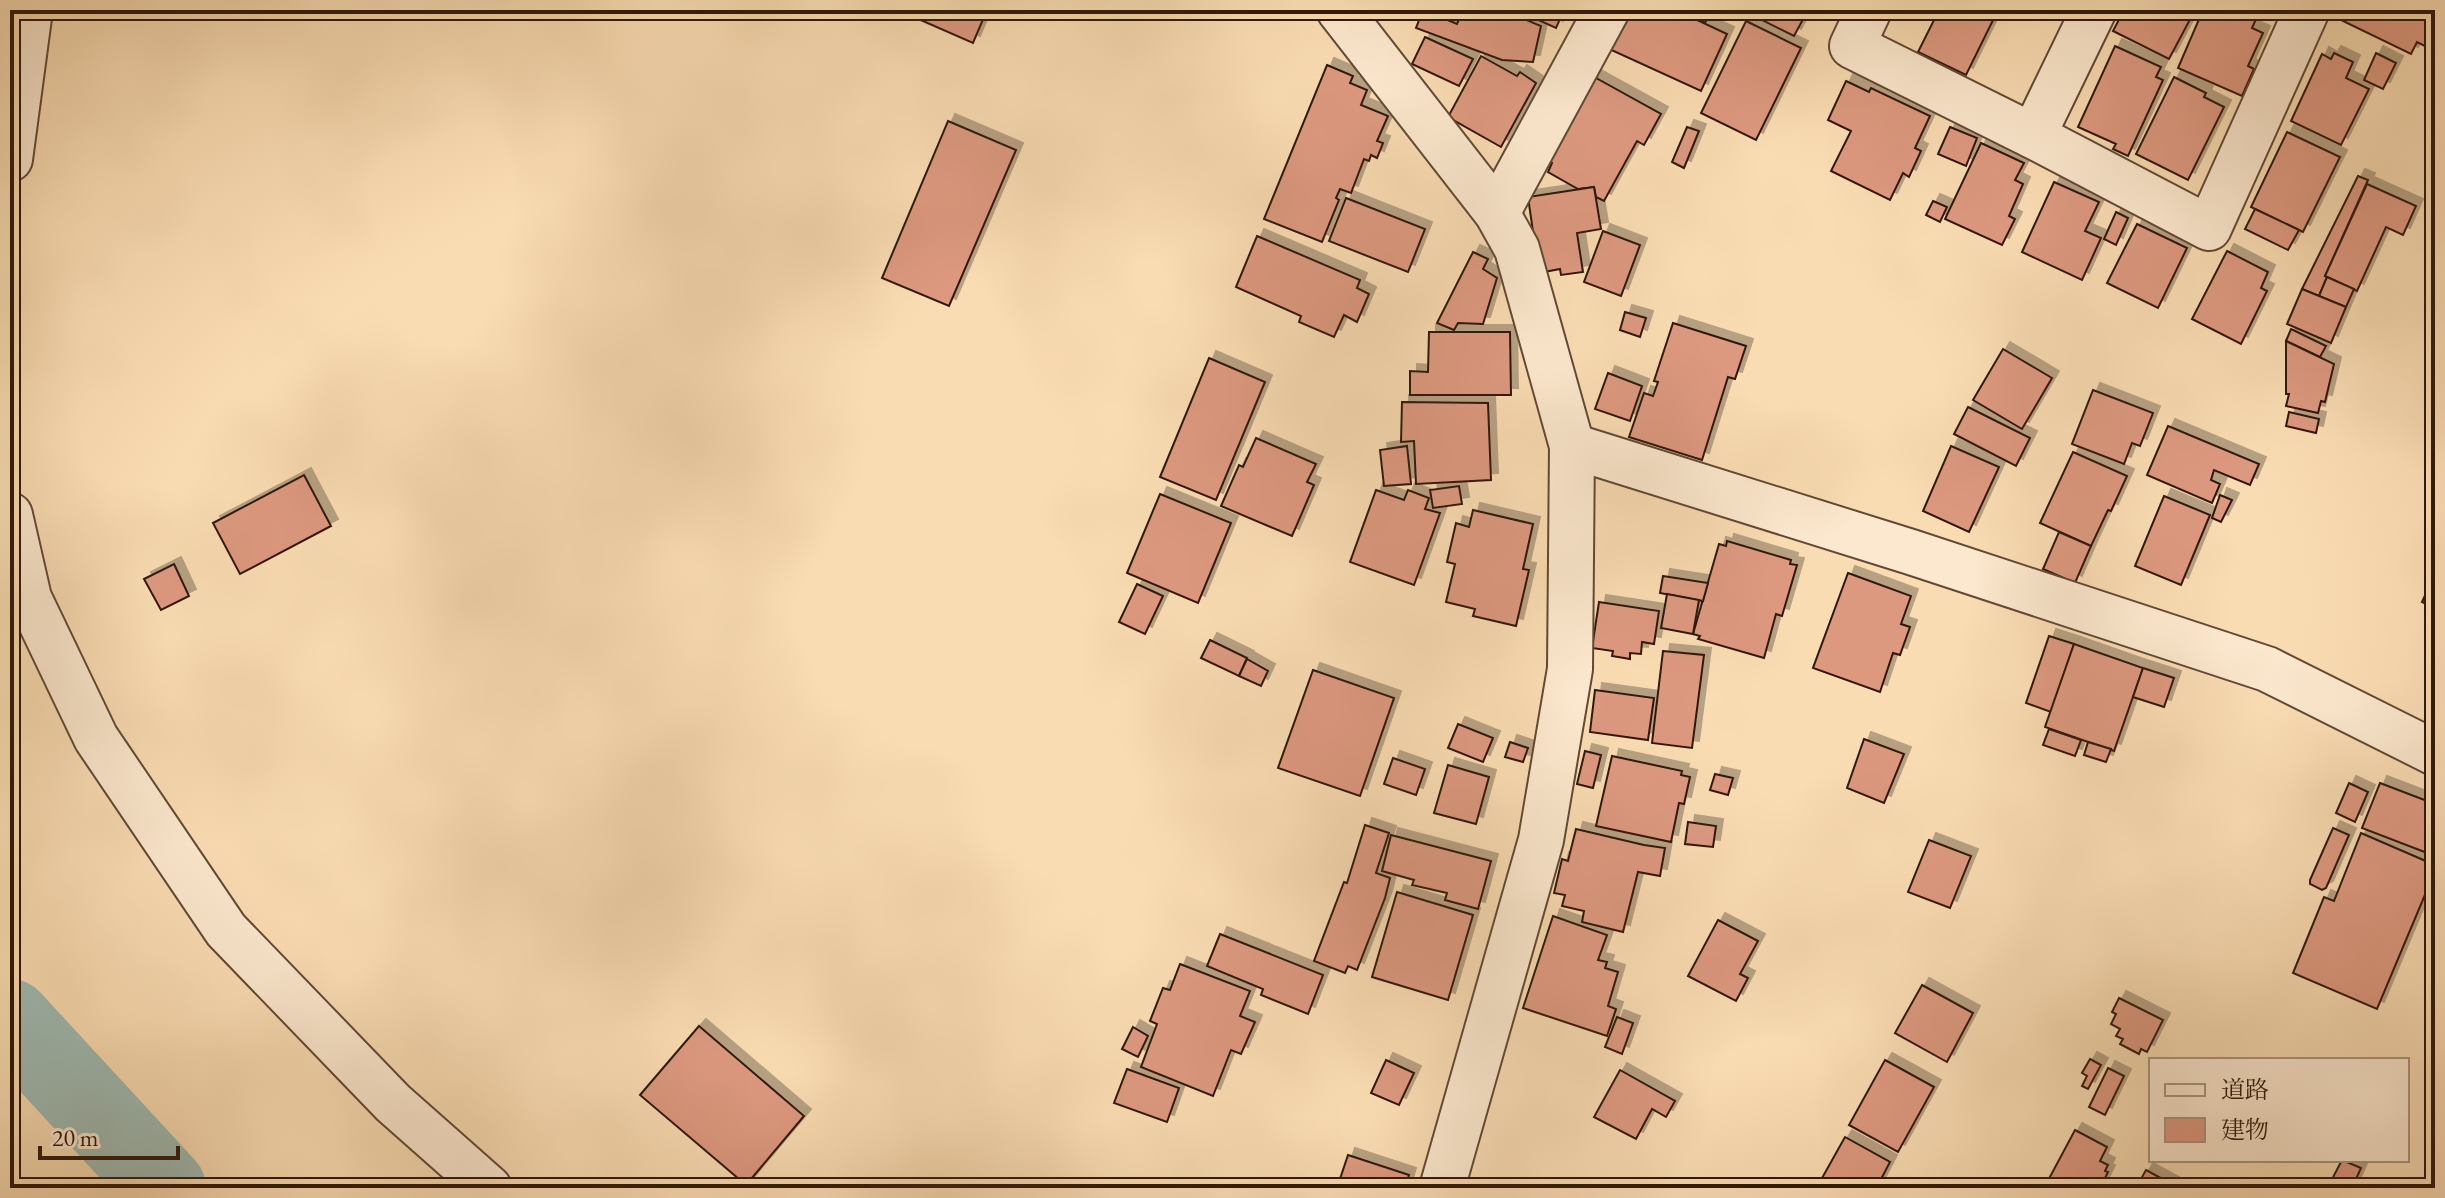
<svg xmlns="http://www.w3.org/2000/svg" width="2445" height="1198" viewBox="0 0 2445 1198" font-family="'EB Garamond','Noto Serif JP',serif">
  <style>
    .lines { fill: none; stroke-linecap: round; stroke-linejoin: round }
    .river { stroke: #9fbab2; stroke-width: 82 }
    .building { fill: #dd9980; stroke: #30180b; stroke-width: 2; filter: url(#shadow) }
    .minor-casing { stroke: #624935; stroke-width: 48 }
    .minor { stroke: #fce8ce; stroke-width: 44 }
  </style>
  <defs>
    <filter id="shadow"><feDropShadow dx="7" dy="-7" stdDeviation="0" flood-color="#0004"/></filter>
  </defs>
  <rect width="100%" height="100%" fill="#fadcb3"/>
  <filter id="stains"><feTurbulence type="fractalNoise" baseFrequency=".0025" numOctaves="4"/><feColorMatrix values="0 0 0 0 .2 0 0 0 0 .09 0 0 0 0 .02 0 0 0 .5 -.17"/></filter>
  <radialGradient id="worn" r=".72"><stop offset=".6" stop-color="#630" stop-opacity="0"/><stop offset="1" stop-color="#630" stop-opacity=".3"/></radialGradient>
  <g class="lines">
    <path class="river" d="M 10,1020 L 165,1188"/>
  </g>
  <g class="building">
    <path d="M 920,10 L 987,10 L 973,43 L 916,18 Z"/>
    <path d="M 1423,10 L 1457,24 L 1463,10 L 1502,10 L 1541,26 L 1533,62 L 1502,60 L 1416,28 Z"/>
    <path d="M 1516,10 L 1564,10 L 1556,28 Z"/>
    <path d="M 1624,10 L 1676,10 L 1727,34 L 1701,91 L 1607,48 Z"/>
    <path d="M 1676,10 L 1711,10 L 1705,23 Z"/>
    <path d="M 1749,10 L 1808,10 L 1794,36 L 1748,13 Z"/>
    <path d="M 1939,10 L 1998,10 L 1966,75 L 1918,52 Z"/>
    <path d="M 2124,10 L 2195,10 L 2169,59 L 2113,31 Z"/>
    <path d="M 2203,10 L 2260,10 L 2252,28 L 2263,33 L 2248,66 L 2254,69 L 2242,96 L 2178,68 Z"/>
    <path d="M 2346,10 L 2435,10 L 2435,62 L 2427,59 L 2431,49 L 2417,42 L 2411,54 L 2341,20 Z"/>
    <path d="M 1746,21 L 1801,48 L 1756,140 L 1701,113 Z"/>
    <path d="M 1425,37 L 1473,59 L 1459,86 L 1412,64 Z"/>
    <path d="M 2115,46 L 2161,67 L 2156,77 L 2163,80 L 2128,156 L 2113,149 L 2116,144 L 2078,127 Z"/>
    <path d="M 2334,53 L 2353,62 L 2346,78 L 2369,89 L 2341,145 L 2291,121 L 2322,54 L 2331,59 Z"/>
    <path d="M 2376,53 L 2396,63 L 2383,89 L 2364,80 Z"/>
    <path d="M 1481,56 L 1517,76 L 1520,72 L 1536,83 L 1501,147 L 1448,117 Z"/>
    <path d="M 1327,65 L 1353,76 L 1350,83 L 1367,90 L 1361,105 L 1388,116 L 1377,141 L 1383,143 L 1377,158 L 1371,155 L 1369,161 L 1364,159 L 1351,193 L 1340,189 L 1336,198 L 1339,200 L 1322,242 L 1264,219 Z"/>
    <path d="M 1587,73 L 1661,114 L 1644,145 L 1637,141 L 1604,201 L 1596,197 L 1594,187 L 1578,189 L 1548,172 L 1552,163 L 1541,157 Z"/>
    <path d="M 2174,77 L 2206,93 L 2204,97 L 2224,107 L 2188,180 L 2136,154 Z"/>
    <path d="M 1846,81 L 1869,92 L 1871,88 L 1930,116 L 1915,148 L 1921,151 L 1909,177 L 1903,173 L 1890,200 L 1831,171 L 1851,131 L 1828,120 Z"/>
    <path d="M 948,121 L 1016,150 L 949,306 L 882,278 Z"/>
    <path d="M 1687,127 L 1699,131 L 1684,168 L 1672,162 Z"/>
    <path d="M 1950,127 L 1977,138 L 1966,166 L 1938,154 Z"/>
    <path d="M 2287,132 L 2340,157 L 2303,232 L 2251,207 Z"/>
    <path d="M 1981,143 L 2024,163 L 2015,180 L 2023,184 L 2009,216 L 2015,219 L 2002,245 L 1945,219 Z"/>
    <path d="M 2358,176 L 2368,180 L 2325,276 L 2327,277 L 2319,296 L 2302,289 Z"/>
    <path d="M 2054,182 L 2099,202 L 2085,231 L 2101,238 L 2082,280 L 2022,252 Z"/>
    <path d="M 2367,184 L 2416,206 L 2403,235 L 2386,227 L 2357,291 L 2325,276 Z"/>
    <path d="M 1594,187 L 1601,229 L 1577,233 L 1583,272 L 1561,275 L 1560,269 L 1539,273 L 1528,197 Z"/>
    <path d="M 1346,198 L 1425,229 L 1408,272 L 1329,241 Z"/>
    <path d="M 1933,201 L 1947,207 L 1940,222 L 1926,215 Z"/>
    <path d="M 2255,209 L 2299,230 L 2288,250 L 2245,229 Z"/>
    <path d="M 2116,212 L 2128,218 L 2116,245 L 2104,239 Z"/>
    <path d="M 2137,224 L 2187,248 L 2158,308 L 2107,283 Z"/>
    <path d="M 1603,231 L 1640,245 L 1621,296 L 1584,282 Z"/>
    <path d="M 1257,236 L 1360,280 L 1357,288 L 1369,294 L 1357,322 L 1344,315 L 1334,337 L 1299,322 L 1301,316 L 1236,287 Z"/>
    <path d="M 2227,251 L 2268,272 L 2261,288 L 2267,291 L 2241,344 L 2192,319 Z"/>
    <path d="M 1473,252 L 1488,259 L 1483,269 L 1497,278 L 1483,324 L 1458,323 L 1454,330 L 1437,323 Z"/>
    <path d="M 2327,277 L 2354,289 L 2346,307 L 2319,296 Z"/>
    <path d="M 2302,289 L 2346,307 L 2331,343 L 2287,324 Z"/>
    <path d="M 1625,312 L 1646,318 L 1640,337 L 1620,330 Z"/>
    <path d="M 1673,323 L 1746,346 L 1735,379 L 1728,377 L 1702,460 L 1629,437 L 1644,393 L 1653,396 L 1658,382 L 1654,381 Z"/>
    <path d="M 2291,329 L 2326,346 L 2320,357 L 2286,341 Z"/>
    <path d="M 1429,332 L 1510,332 L 1511,395 L 1410,395 L 1410,371 L 1428,372 Z"/>
    <path d="M 2286,341 L 2334,364 L 2325,402 L 2321,401 L 2318,413 L 2286,406 L 2289,394 L 2286,394 Z"/>
    <path d="M 2003,349 L 2052,378 L 2022,429 L 1973,400 Z"/>
    <path d="M 1209,358 L 1265,382 L 1216,500 L 1160,477 Z"/>
    <path d="M 1608,373 L 1642,386 L 1630,421 L 1595,409 Z"/>
    <path d="M 2093,390 L 2153,413 L 2140,446 L 2132,443 L 2124,464 L 2072,444 Z"/>
    <path d="M 1402,402 L 1488,403 L 1491,480 L 1416,484 L 1414,441 L 1401,442 Z"/>
    <path d="M 1968,407 L 2030,438 L 2016,466 L 1954,434 Z"/>
    <path d="M 2289,412 L 2319,419 L 2316,433 L 2286,426 Z"/>
    <path d="M 2168,426 L 2259,464 L 2250,485 L 2214,470 L 2211,480 L 2220,484 L 2212,503 L 2147,475 Z"/>
    <path d="M 1256,438 L 1316,464 L 1307,482 L 1314,485 L 1292,536 L 1221,506 L 1239,465 L 1243,467 Z"/>
    <path d="M 1407,446 L 1411,484 L 1384,486 L 1380,450 Z"/>
    <path d="M 1951,446 L 1999,467 L 1969,532 L 1923,511 Z"/>
    <path d="M 2073,452 L 2127,476 L 2111,511 L 2108,510 L 2091,546 L 2040,523 Z"/>
    <path d="M 304,475 L 331,526 L 240,574 L 213,523 Z"/>
    <path d="M 1459,486 L 1462,504 L 1433,508 L 1430,490 Z"/>
    <path d="M 1376,490 L 1404,500 L 1408,490 L 1429,498 L 1425,509 L 1440,513 L 1414,585 L 1350,562 Z"/>
    <path d="M 1160,494 L 1231,523 L 1198,603 L 1127,573 Z"/>
    <path d="M 2220,495 L 2232,500 L 2221,522 L 2212,518 Z"/>
    <path d="M 2164,496 L 2210,515 L 2181,585 L 2135,566 Z"/>
    <path d="M 1473,510 L 1533,524 L 1523,569 L 1529,570 L 1516,626 L 1473,616 L 1475,609 L 1446,602 L 1455,564 L 1447,562 L 1456,523 L 1469,527 Z"/>
    <path d="M 2059,532 L 2091,546 L 2075,583 L 2043,569 Z"/>
    <path d="M 1727,541 L 1791,560 L 1790,564 L 1797,565 L 1782,616 L 1776,614 L 1764,658 L 1698,639 L 1700,636 L 1693,634 L 1719,544 L 1726,546 Z"/>
    <path d="M 174,564 L 189,596 L 161,610 L 144,579 Z"/>
    <path d="M 1848,573 L 1911,596 L 1901,624 L 1910,627 L 1900,655 L 1893,653 L 1880,692 L 1813,668 Z"/>
    <path d="M 2435,574 L 2435,608 L 2422,602 Z"/>
    <path d="M 1663,576 L 1708,583 L 1703,601 L 1660,593 Z"/>
    <path d="M 1137,584 L 1163,596 L 1145,634 L 1119,622 Z"/>
    <path d="M 1667,594 L 1699,600 L 1693,634 L 1661,628 Z"/>
    <path d="M 1599,602 L 1659,611 L 1654,644 L 1642,642 L 1641,654 L 1630,653 L 1630,659 L 1612,656 L 1613,651 L 1592,648 Z"/>
    <path d="M 2049,636 L 2074,644 L 2051,712 L 2026,703 Z"/>
    <path d="M 1210,640 L 1247,658 L 1239,676 L 1201,658 Z"/>
    <path d="M 2074,644 L 2143,668 L 2114,751 L 2045,727 Z"/>
    <path d="M 1663,651 L 1704,655 L 1692,748 L 1652,743 Z"/>
    <path d="M 1247,659 L 1268,671 L 1261,686 L 1239,676 Z"/>
    <path d="M 2143,668 L 2174,678 L 2164,707 L 2133,697 Z"/>
    <path d="M 1313,670 L 1394,698 L 1360,796 L 1278,768 Z"/>
    <path d="M 1595,690 L 1654,698 L 1648,740 L 1590,732 Z"/>
    <path d="M 1458,724 L 1493,738 L 1483,762 L 1448,748 Z"/>
    <path d="M 2049,729 L 2081,740 L 2075,756 L 2043,745 Z"/>
    <path d="M 1864,739 L 1904,754 L 1884,803 L 1847,788 Z"/>
    <path d="M 1510,742 L 1528,748 L 1523,762 L 1505,757 Z"/>
    <path d="M 2088,742 L 2111,749 L 2106,762 L 2084,755 Z"/>
    <path d="M 1585,751 L 1601,755 L 1593,788 L 1577,784 Z"/>
    <path d="M 1612,756 L 1682,771 L 1681,775 L 1690,777 L 1684,804 L 1679,803 L 1671,842 L 1596,826 Z"/>
    <path d="M 1393,758 L 1425,769 L 1416,795 L 1384,784 Z"/>
    <path d="M 1448,765 L 1489,777 L 1476,824 L 1434,813 Z"/>
    <path d="M 1715,774 L 1733,778 L 1728,795 L 1710,790 Z"/>
    <path d="M 2349,783 L 2368,792 L 2355,822 L 2336,813 Z"/>
    <path d="M 2380,783 L 2435,804 L 2435,856 L 2362,828 Z"/>
    <path d="M 1688,822 L 1716,826 L 1713,847 L 1685,844 Z"/>
    <path d="M 1365,825 L 1389,833 L 1376,873 L 1390,878 L 1385,898 L 1357,970 L 1348,966 L 1345,973 L 1314,961 L 1344,882 L 1347,883 Z"/>
    <path d="M 2333,828 L 2349,835 L 2326,888 L 2322,890 L 2310,884 L 2310,880 Z"/>
    <path d="M 1576,829 L 1644,845 L 1665,848 L 1660,876 L 1638,872 L 1623,932 L 1582,922 L 1584,911 L 1562,906 L 1565,895 L 1554,893 L 1562,859 L 1568,861 Z"/>
    <path d="M 2361,833 L 2435,865 L 2435,871 L 2377,1009 L 2293,973 L 2324,897 L 2334,901 Z"/>
    <path d="M 1391,835 L 1491,861 L 1478,909 L 1445,900 L 1447,893 L 1412,885 L 1414,880 L 1382,871 Z"/>
    <path d="M 1929,840 L 1971,856 L 1950,908 L 1908,892 Z"/>
    <path d="M 1397,892 L 1473,915 L 1448,1000 L 1372,977 Z"/>
    <path d="M 1553,916 L 1607,935 L 1598,960 L 1607,962 L 1605,968 L 1618,972 L 1608,1006 L 1616,1009 L 1607,1036 L 1523,1008 Z"/>
    <path d="M 1718,920 L 1758,941 L 1740,974 L 1748,978 L 1736,1001 L 1688,976 Z"/>
    <path d="M 1220,934 L 1323,975 L 1308,1014 L 1261,995 L 1263,989 L 1207,966 Z"/>
    <path d="M 1180,964 L 1250,991 L 1240,1016 L 1255,1022 L 1241,1054 L 1231,1050 L 1213,1096 L 1141,1067 L 1157,1024 L 1150,1021 L 1163,988 L 1170,990 Z"/>
    <path d="M 1922,985 L 1973,1013 L 1947,1062 L 1895,1033 Z"/>
    <path d="M 2119,998 L 2163,1020 L 2147,1052 L 2141,1049 L 2139,1054 L 2120,1044 L 2123,1039 L 2116,1036 L 2120,1029 L 2111,1024 L 2116,1014 L 2112,1012 Z"/>
    <path d="M 1617,1017 L 1633,1023 L 1622,1054 L 1605,1047 Z"/>
    <path d="M 699,1026 L 804,1116 L 746,1185 L 640,1095 Z"/>
    <path d="M 1133,1027 L 1148,1036 L 1138,1057 L 1122,1049 Z"/>
    <path d="M 2090,1059 L 2101,1065 L 2088,1089 L 2082,1086 L 2087,1076 L 2082,1073 Z"/>
    <path d="M 1386,1060 L 1414,1073 L 1399,1105 L 1371,1093 Z"/>
    <path d="M 1885,1060 L 1934,1087 L 1898,1152 L 1849,1125 Z"/>
    <path d="M 2108,1068 L 2124,1076 L 2105,1115 L 2089,1107 Z"/>
    <path d="M 1127,1069 L 1179,1088 L 1167,1122 L 1114,1103 Z"/>
    <path d="M 1620,1070 L 1675,1101 L 1666,1117 L 1652,1109 L 1636,1139 L 1594,1117 Z"/>
    <path d="M 2075,1130 L 2107,1147 L 2100,1161 L 2108,1165 L 2105,1171 L 2108,1172 L 2100,1188 L 2044,1188 Z"/>
    <path d="M 1845,1137 L 1890,1162 L 1878,1185 L 1873,1182 L 1870,1188 L 1817,1187 Z"/>
    <path d="M 1348,1155 L 1409,1175 L 1405,1188 L 1337,1188 Z"/>
    <path d="M 2342,1160 L 2361,1168 L 2352,1188 L 2337,1188 L 2338,1185 L 2331,1181 Z"/>
    <path d="M 2146,1170 L 2179,1188 L 2136,1188 Z"/>
  </g>
  <g class="lines">
    <defs>
      <g id="minor">
        <path d="M 1339,10 L 1497,213 L 1517,249 L 1572,446 L 1570,669 L 1541,840 L 1442,1188"/>
        <path d="M 1869,10 L 1852,46 L 2033,136 L 2209,228 L 2307,10"/>
        <path d="M 2033,136 L 2094,10"/>
        <path d="M 10,159 L 30,10"/>
        <path d="M 1497,213 L 1607,10"/>
        <path d="M 1572,446 L 1911,552 L 2267,669 L 2435,753"/>
        <path d="M 10,515 L 29,598 L 96,738 L 226,930 L 393,1103 L 489,1188"/>
      </g>
    </defs>
    <use href="#minor" class="minor-casing"/>
    <use href="#minor" class="minor"/>
  </g>
  <rect width="2445" height="1198" fill="none" stroke="#fadcb3" stroke-width="40"/>
  <rect x="12" y="12" width="2421" height="1174" fill="none" stroke="#30180b" stroke-width="4"/>
  <rect x="20" y="20" width="2405" height="1158" fill="none" stroke="#30180b" stroke-width="2"/>
  <rect x="2149" y="1058" width="260" height="104" fill="#fce8ce" stroke="#aa9580" stroke-width="2"/>
  <rect x="2165" y="1084" width="40" height="12" fill="#fce8ce" stroke="#aa9580" stroke-width="2"/>
  <text x="2221" y="1098" font-size="24" fill="#30180b">道路</text>
  <rect x="2165" y="1118" width="40" height="24" fill="#dd9980" stroke="#aa9580" stroke-width="2"/>
  <text x="2221" y="1138" font-size="24" fill="#30180b">建物</text>
  <path d="M40 1146v12h138v-12" fill="none" stroke="#30180b" stroke-width="4"/>
  <text x="52" y="1146" font-size="24" fill="#30180b" stroke="#fce8ce" stroke-width="6" paint-order="stroke">20 m</text>
  <rect width="100%" height="100%" filter="url(#stains)"/>
  <rect width="100%" height="100%" fill="url(#worn)"/>
</svg>
